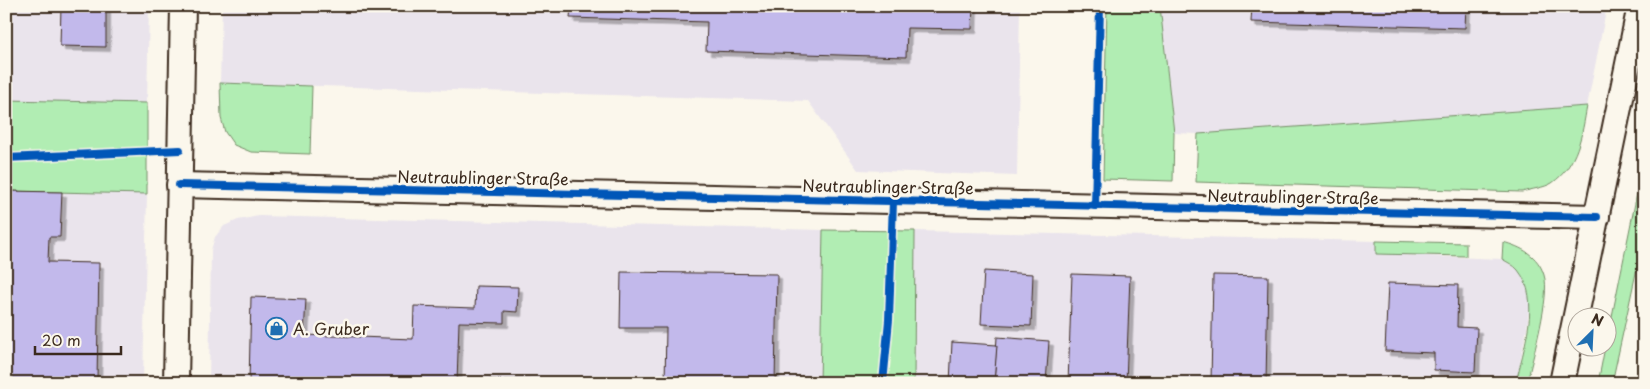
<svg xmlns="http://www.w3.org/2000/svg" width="1650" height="389" viewBox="0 0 1650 389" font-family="'Playpen Sans',sans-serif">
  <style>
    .built { fill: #eae4ec }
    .green { fill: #b1edb3; stroke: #768c68 }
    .building { fill: #c2b9eb; stroke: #3b2a1e; filter: url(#shadow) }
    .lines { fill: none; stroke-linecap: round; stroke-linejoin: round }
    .street-casing { stroke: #3b2a1e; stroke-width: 28 }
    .street { stroke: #fbf7ec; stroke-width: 24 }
    .cycleway-casing { stroke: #fbf7ec; stroke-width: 11 }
    .cycleway { stroke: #0057b8; stroke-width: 8 }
    .labels { text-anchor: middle; stroke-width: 5; stroke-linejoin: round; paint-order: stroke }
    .street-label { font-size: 16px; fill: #3b2a1e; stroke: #fbf7ec }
    .poi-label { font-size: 16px; fill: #3b2a1e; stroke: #fbf7ec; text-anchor: start }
  </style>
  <defs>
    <filter id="shadow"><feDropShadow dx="4.5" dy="4.5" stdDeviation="0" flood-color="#0004"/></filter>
  </defs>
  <rect width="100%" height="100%" fill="#fbf7ec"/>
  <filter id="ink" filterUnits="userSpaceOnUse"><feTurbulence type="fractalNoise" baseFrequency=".02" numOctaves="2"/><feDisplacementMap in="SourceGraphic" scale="10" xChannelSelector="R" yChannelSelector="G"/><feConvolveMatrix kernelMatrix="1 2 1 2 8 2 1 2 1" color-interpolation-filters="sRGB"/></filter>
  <g filter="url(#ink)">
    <g class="built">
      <path d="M 6,6 L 149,6 L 147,103 L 6,100 Z"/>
      <path d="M 222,6 L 1020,6 L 1017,176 L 858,170 L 808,101 L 220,83 Z"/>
      <path d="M 1160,6 L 1607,6 L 1587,106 L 1198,134 L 1174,133 Z"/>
      <path d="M 6,191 L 147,194 L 143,383 L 6,383 Z"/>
      <path d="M 259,216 L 823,230 L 820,383 L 209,383 L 211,250 L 215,237 L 224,226 L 238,220 Z"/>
      <path d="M 915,231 L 1376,241 L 1377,254 L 1502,259 L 1518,269 L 1526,284 L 1530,301 L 1527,328 L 1516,383 L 914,383 Z"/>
    </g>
    <g class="green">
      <path d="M 1107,6 L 1160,6 L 1174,133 L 1173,181 L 1103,179 Z"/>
      <path d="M 220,83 L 312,86 L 310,154 L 251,152 L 234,145 L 225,132 L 221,118 Z"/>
      <path d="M 6,100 L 147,103 L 147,194 L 6,191 Z"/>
      <path d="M 1587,106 C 1582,134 1578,165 1552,183 C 1544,188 1531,189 1522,192 L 1196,182 L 1198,134 Z"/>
      <path d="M 1644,159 L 1644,236 L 1612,383 L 1598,383 L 1605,347 L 1608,346 L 1608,336 Z"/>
      <path d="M 823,230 L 915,231 L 914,383 L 820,383 Z"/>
      <path d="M 1376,241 L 1466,243 L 1466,256 L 1376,254 Z"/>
      <path d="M 1503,242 C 1521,247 1538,255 1544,275 C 1551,296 1532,359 1527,383 L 1516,383 C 1523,349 1542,300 1518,270 C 1514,265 1507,262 1502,259 Z"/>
    </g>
    <g class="building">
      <path d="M 61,6 L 106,6 L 106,47 L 60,46 Z"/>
      <path d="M 571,6 L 973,6 L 972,29 L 907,28 L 906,57 L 706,51 L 707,22 L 570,18 Z"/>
      <path d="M 1252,6 L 1466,6 L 1465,28 L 1251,22 Z"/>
      <path d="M 6,191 L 62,192 L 60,237 L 49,237 L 48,262 L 99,263 L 97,381 L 6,383 Z"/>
      <path d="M 984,271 L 1033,274 L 1031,326 L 981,324 Z"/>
      <path d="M 621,272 L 777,274 L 775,383 L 665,383 L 666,328 L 620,328 Z"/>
      <path d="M 1072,274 L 1130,276 L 1126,383 L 1068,383 Z"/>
      <path d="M 1213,275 L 1268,276 L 1266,383 L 1211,383 Z"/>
      <path d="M 1388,283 L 1458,285 L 1457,327 L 1477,328 L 1475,372 L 1434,370 L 1434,353 L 1385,351 Z"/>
      <path d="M 476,286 L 518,287 L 517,312 L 504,311 L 504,323 L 459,322 L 457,383 L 249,383 L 251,297 L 306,299 L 304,335 L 413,339 L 414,306 L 475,308 Z"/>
      <path d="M 997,337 L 1049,341 L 1046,383 L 994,383 Z"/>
      <path d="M 952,342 L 997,345 L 994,383 L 950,383 Z"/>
      <path d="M 471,379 L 572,381 L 572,383 L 471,383 Z"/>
    </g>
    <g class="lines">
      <defs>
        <g id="street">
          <path d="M 179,185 L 1597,217"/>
          <path d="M 176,383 L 183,6"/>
          <path d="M 1562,383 L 1640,6"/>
        </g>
      </defs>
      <use href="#street" class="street-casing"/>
      <use href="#street" class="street"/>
      <defs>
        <g id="cycleway">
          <path d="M 6,158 L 180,150"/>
          <path d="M 179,185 L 1597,217"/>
          <path d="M 1095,206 L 1100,6"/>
          <path d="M 883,383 L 889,320 L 893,201"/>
        </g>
      </defs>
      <use href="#cycleway" class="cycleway-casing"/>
      <use href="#cycleway" class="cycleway"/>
    </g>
  </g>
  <defs>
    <symbol id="shop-ring" viewBox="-11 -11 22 22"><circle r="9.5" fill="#fbf7ec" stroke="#1f6fb2" stroke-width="1.5"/><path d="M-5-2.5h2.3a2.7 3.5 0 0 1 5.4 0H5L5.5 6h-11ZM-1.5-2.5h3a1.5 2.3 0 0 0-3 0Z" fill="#1f6fb2"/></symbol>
  </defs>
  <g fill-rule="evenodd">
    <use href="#shop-ring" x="264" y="316" width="25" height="25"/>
  </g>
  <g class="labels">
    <g class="street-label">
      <text transform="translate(483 178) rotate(1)" y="6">Neutraublinger Straße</text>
      <text transform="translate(888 187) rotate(1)" y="6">Neutraublinger Straße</text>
      <text transform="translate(1293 197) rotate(1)" y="6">Neutraublinger Straße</text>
    </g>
    <g class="poi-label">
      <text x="293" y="335">A. Gruber</text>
    </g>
  </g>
  <rect width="1650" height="389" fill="none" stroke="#fbf7ec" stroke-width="25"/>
  <rect x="12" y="12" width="1625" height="364" fill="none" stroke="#3b2a1e" stroke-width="2" filter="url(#ink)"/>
  <g transform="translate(1592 332) rotate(24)"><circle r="24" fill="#fbf7ec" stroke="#aea59a"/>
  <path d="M0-4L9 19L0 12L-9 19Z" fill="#1f6fb2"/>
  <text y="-8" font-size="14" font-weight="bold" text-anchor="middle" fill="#3b2a1e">N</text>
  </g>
  <path d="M35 346v8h86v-8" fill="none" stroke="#3b2a1e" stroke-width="2.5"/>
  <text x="42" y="346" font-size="15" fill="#3b2a1e" stroke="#fbf7ec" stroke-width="4" paint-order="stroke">20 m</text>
</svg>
